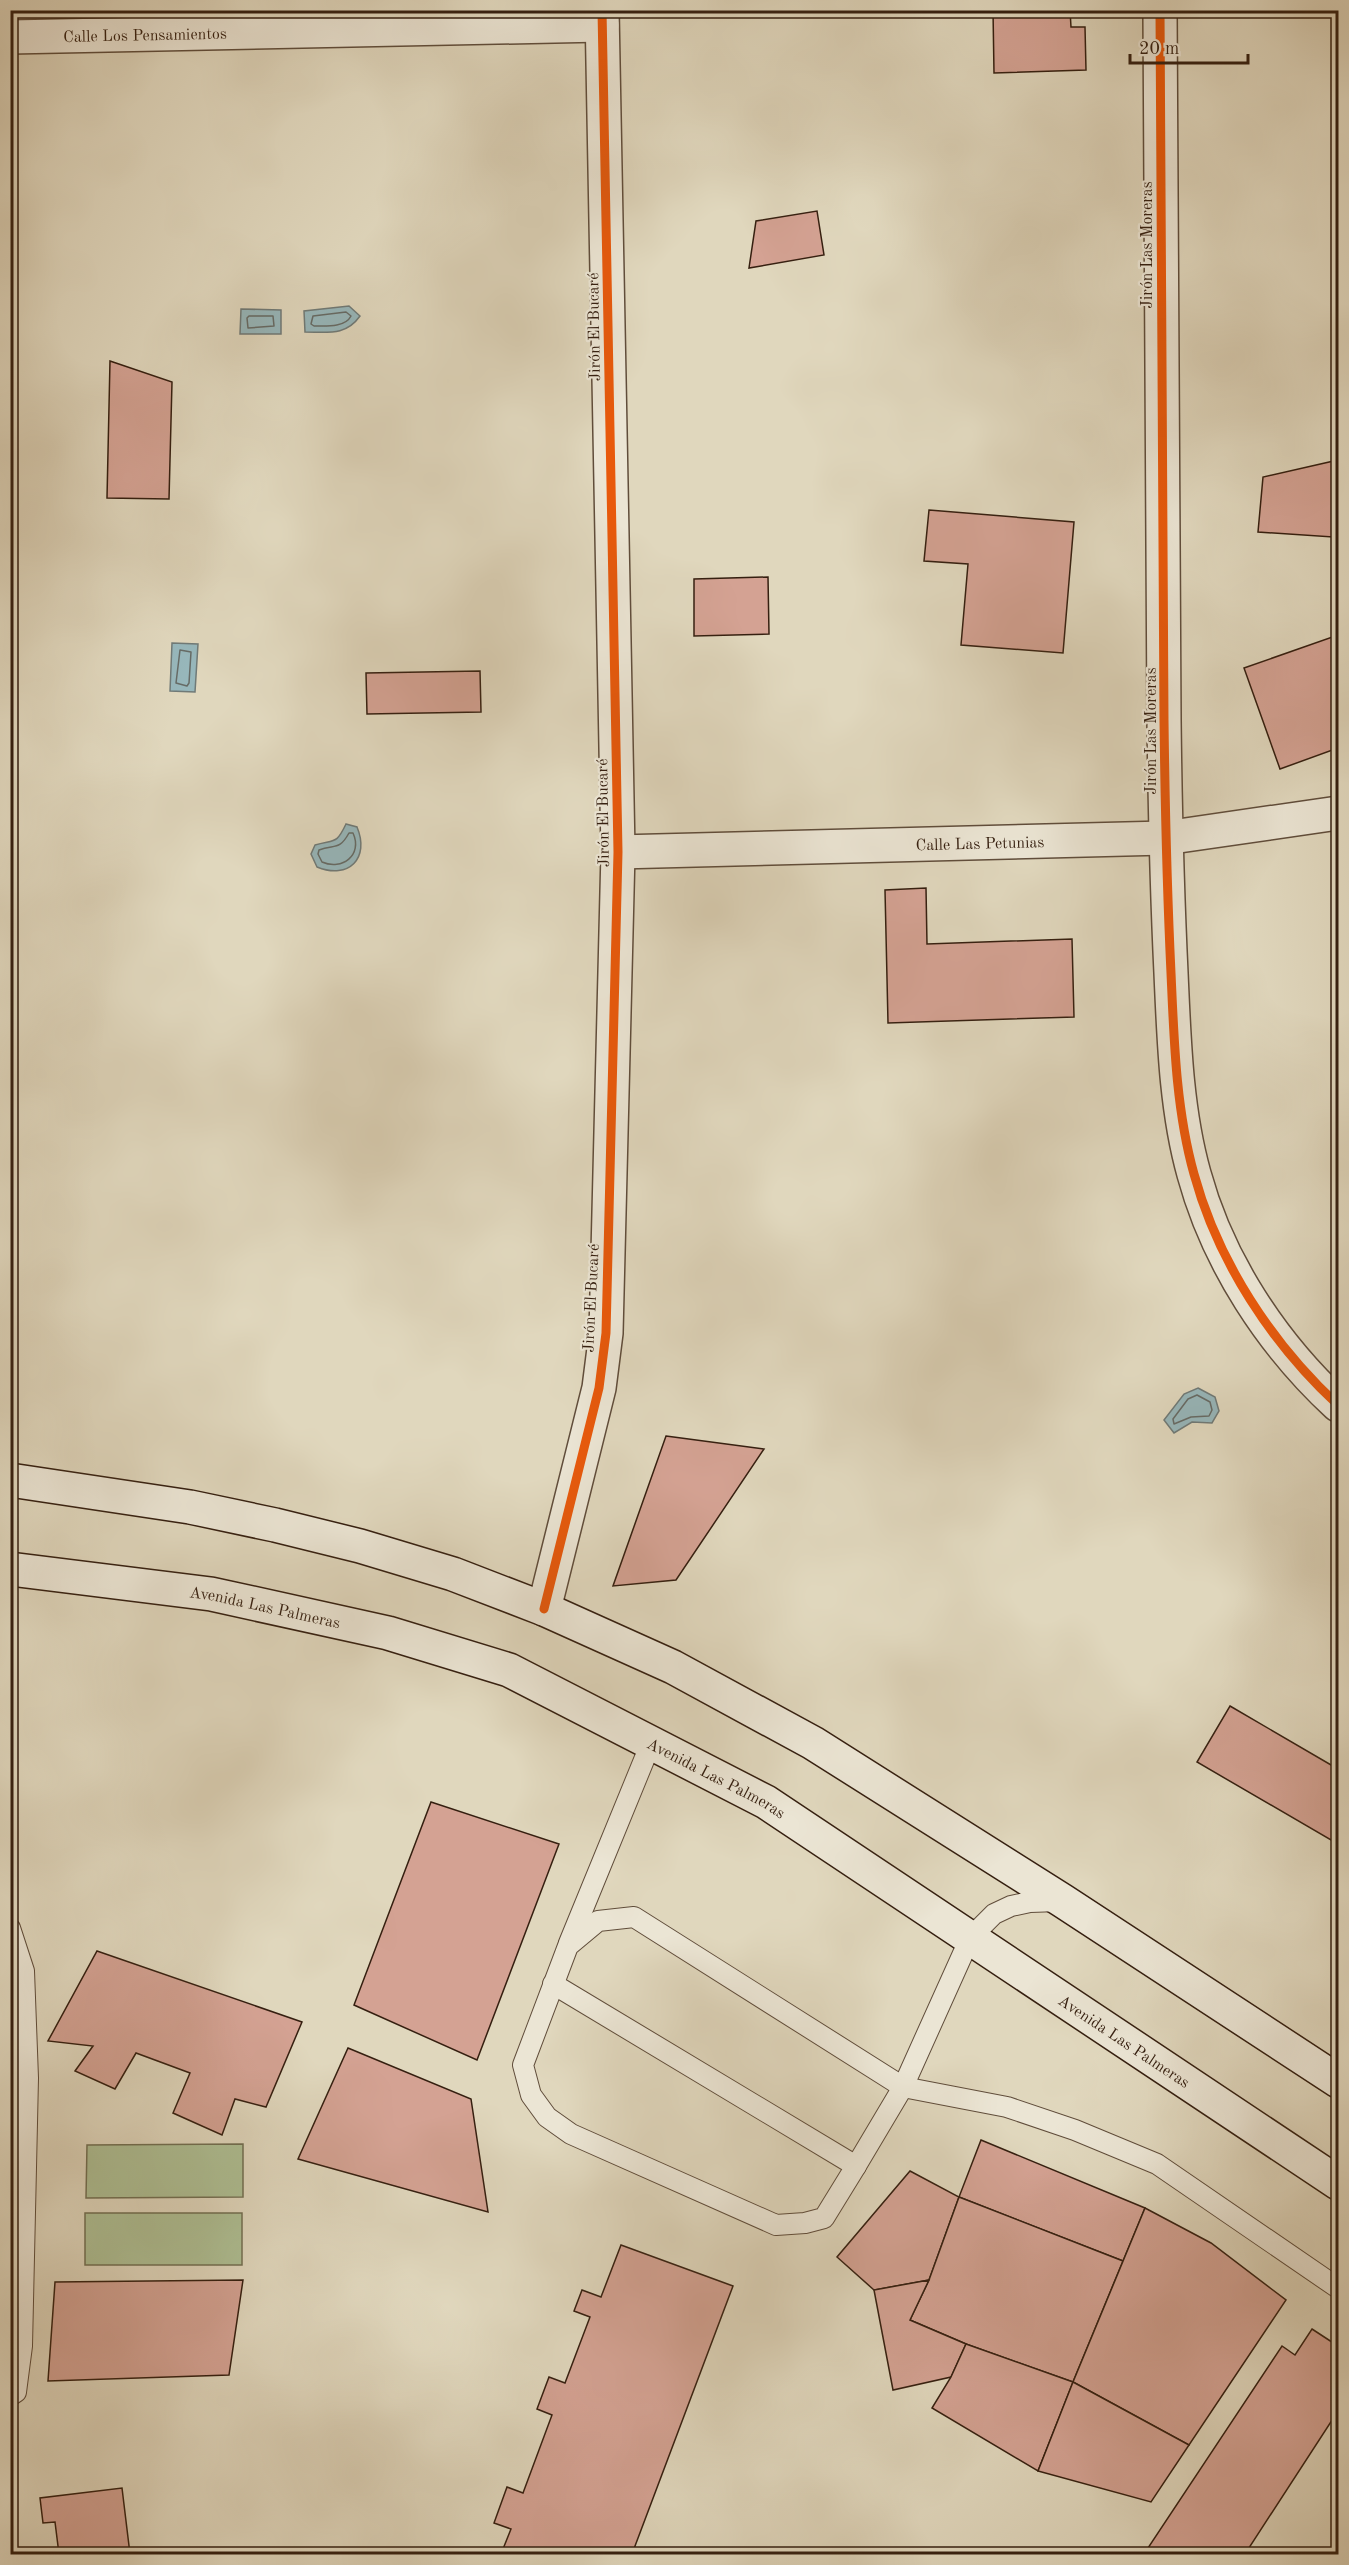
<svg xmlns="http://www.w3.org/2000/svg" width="1349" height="2565" viewBox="0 0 1349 2565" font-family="'Old Standard TT',serif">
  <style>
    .green { fill: #aebf94; stroke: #726f52; stroke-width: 1.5 }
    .water { fill: #97b7bb; stroke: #707a77; stroke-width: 1.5 }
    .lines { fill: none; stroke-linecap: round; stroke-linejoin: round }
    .shore { stroke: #666b66; stroke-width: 1.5 }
    .building { fill: #d4a293; stroke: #351f10; stroke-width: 1.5 }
    .service-casing { stroke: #604d3b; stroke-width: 22 }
    .minor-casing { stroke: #604d3b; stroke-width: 36 }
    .secondary-casing { stroke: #351f10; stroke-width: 36 }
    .service { stroke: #ebe5d4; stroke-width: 20 }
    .minor { stroke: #ebe5d4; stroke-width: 33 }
    .secondary { stroke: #ebe5d4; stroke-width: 33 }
    .cycleway-casing { stroke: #ebe5d4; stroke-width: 13 }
    .cycleway { stroke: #e8590c; stroke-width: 9 }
    .labels { text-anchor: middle; stroke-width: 4.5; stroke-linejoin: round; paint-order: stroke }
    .street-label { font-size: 16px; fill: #351f10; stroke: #ebe5d4 }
  </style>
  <rect width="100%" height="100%" fill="#e0d7bd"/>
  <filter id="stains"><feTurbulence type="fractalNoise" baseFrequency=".00333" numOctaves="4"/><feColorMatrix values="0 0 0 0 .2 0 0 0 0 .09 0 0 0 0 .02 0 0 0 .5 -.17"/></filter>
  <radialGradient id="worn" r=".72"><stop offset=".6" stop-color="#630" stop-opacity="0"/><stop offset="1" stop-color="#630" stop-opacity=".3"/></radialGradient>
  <g class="green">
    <path d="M 243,2144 L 243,2197 L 86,2198 L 87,2145 Z"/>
    <rect x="85" y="2213" width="157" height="52"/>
  </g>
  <g class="water">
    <path d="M 349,306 L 360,316 C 346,336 328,332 305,332 L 304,311 Z"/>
    <path d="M 241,309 L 281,310 L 281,334 L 240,334 Z"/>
    <path d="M 172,643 L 198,644 L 195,692 L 170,691 Z"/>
    <path d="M 346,824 L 357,827 C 370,858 349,880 317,867 L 311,854 L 315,845 C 335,839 336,845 346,824 Z"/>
    <path d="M 1198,1388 L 1215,1397 L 1219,1411 L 1212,1423 L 1192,1422 L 1174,1433 L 1164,1420 L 1184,1394 Z"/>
  </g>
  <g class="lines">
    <g class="shore">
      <path d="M 346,312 L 351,316 C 345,328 325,326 314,326 L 311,324 L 313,316 Z"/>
      <path d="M 249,316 L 273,316 L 274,326 L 248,328 L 247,318 Z"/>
      <path d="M 180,650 L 191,652 L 189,683 L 187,686 L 176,683 Z"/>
      <path d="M 349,833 L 353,833 C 363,855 342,871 322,862 L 318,854 L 319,850 C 335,844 339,851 349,833 Z"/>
      <path d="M 1197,1395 L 1210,1402 L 1212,1410 L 1209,1416 L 1191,1417 L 1174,1424 L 1173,1419 L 1188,1399 Z"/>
    </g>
  </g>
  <g class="building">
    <path d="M 993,10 L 1070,10 L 1071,27 L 1085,27 L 1086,70 L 994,73 Z"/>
    <path d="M 817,211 L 824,255 L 749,268 L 756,221 Z"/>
    <path d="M 110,361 L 172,382 L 169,499 L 107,498 Z"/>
    <path d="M 1338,460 L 1333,537 L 1258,532 L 1263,477 Z"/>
    <path d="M 929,510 L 1074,522 L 1063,653 L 961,645 L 968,564 L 924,561 Z"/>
    <path d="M 768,577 L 769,634 L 694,636 L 694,579 Z"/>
    <path d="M 1338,635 L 1338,748 L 1280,769 L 1244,668 Z"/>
    <path d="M 480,671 L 481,712 L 367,714 L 366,673 Z"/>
    <path d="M 926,888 L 927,944 L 1072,939 L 1074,1017 L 888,1023 L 885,890 Z"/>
    <path d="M 666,1436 L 764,1449 L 676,1580 L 613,1586 Z"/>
    <path d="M 1230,1706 L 1338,1769 L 1338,1826 L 1331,1840 L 1197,1762 Z"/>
    <path d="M 431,1802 L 559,1844 L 477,2060 L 354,2005 Z"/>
    <path d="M 97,1951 L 302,2022 L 266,2107 L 235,2099 L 222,2135 L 173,2113 L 190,2073 L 136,2053 L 115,2089 L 75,2071 L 93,2046 L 48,2041 Z"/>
    <path d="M 348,2048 L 471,2099 L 488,2212 L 298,2159 Z"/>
    <path d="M 981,2140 L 1145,2208 L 1123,2261 L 959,2197 Z"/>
    <path d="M 910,2171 L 959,2197 L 929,2280 L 874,2290 L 837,2257 Z"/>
    <path d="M 959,2197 L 1123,2261 L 1073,2382 L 966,2344 L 910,2320 L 929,2280 Z"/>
    <path d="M 1145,2208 L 1211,2243 L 1286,2300 L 1189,2445 L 1073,2382 Z"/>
    <path d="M 621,2245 L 733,2286 L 632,2554 L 501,2554 L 511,2529 L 494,2523 L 507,2487 L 523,2493 L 552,2415 L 537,2409 L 549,2377 L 565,2383 L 590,2317 L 574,2311 L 582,2290 L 601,2297 Z"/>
    <path d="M 243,2280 L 229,2375 L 48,2381 L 55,2282 Z"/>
    <path d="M 929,2280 L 910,2320 L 966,2344 L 951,2377 L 893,2390 L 874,2290 Z"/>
    <path d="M 1312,2329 L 1338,2346 L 1338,2411 L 1245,2554 L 1144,2554 L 1282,2346 L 1295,2355 Z"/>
    <path d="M 966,2344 L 1073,2382 L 1038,2471 L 932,2408 L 951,2377 Z"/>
    <path d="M 1073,2382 L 1189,2445 L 1151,2502 L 1038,2471 Z"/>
    <path d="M 122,2488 L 130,2554 L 59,2554 L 55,2522 L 43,2523 L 40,2498 Z"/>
  </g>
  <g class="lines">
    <defs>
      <g id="service">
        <path d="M 10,1928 L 24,1971 L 28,2078 L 22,2346 L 16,2392 L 10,2396"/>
        <path d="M 569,1943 L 651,1743"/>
        <path d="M 553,1984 L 856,2166 L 903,2087 L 970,1938 L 994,1914 L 1011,1906 L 1030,1902 L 1059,1901"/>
        <path d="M 856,2166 L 824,2218 L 805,2223 L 776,2225 L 571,2134 L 547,2117 L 531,2095 L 523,2065 L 568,1946 L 598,1921 L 634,1917 L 903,2087 L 1007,2107 L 1075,2130 L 1157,2164 L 1338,2288"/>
      </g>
      <g id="minor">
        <path d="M 1160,10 C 1161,247 1163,484 1164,720 C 1165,805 1167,889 1171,973 C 1174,1040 1176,1110 1194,1174 C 1218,1262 1272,1344 1338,1405"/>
        <path id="s1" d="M 10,37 L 602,25"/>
        <path id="s2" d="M 618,852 L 1165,838 L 1338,813"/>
        <path d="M 544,1609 L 599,1388 L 606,1333 L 618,852 L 602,10"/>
      </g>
      <g id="secondary">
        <path d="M 10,1480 L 190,1507 L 275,1525 L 360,1546 L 453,1574 L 544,1609 L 673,1667 L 813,1743 L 1063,1901 L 1338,2081"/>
        <path id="s3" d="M 10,1569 L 211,1594 L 388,1633 L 509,1670 L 766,1802 L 1338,2183"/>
      </g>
    </defs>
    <use href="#service" class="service-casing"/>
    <use href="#minor" class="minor-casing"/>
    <use href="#secondary" class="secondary-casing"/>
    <use href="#service" class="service"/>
    <use href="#minor" class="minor"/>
    <use href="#secondary" class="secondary"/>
    <defs>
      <g id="cycleway">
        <path d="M 1160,10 C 1161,247 1163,484 1164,720 C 1165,805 1167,889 1171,973 C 1174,1040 1176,1110 1194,1174 C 1218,1262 1272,1344 1338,1405"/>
        <path d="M 544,1609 L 599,1388 L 606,1333 L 618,852 L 602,10"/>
      </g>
    </defs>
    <use href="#cycleway" class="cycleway-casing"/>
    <use href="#cycleway" class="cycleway"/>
  </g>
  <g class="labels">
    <g class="street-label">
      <text dy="6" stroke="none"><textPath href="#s1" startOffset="135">Calle Los Pensamientos</textPath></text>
      <text transform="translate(1146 245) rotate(-90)" y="6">Jirón Las Moreras</text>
      <text transform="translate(593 327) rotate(-91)" y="6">Jirón El Bucaré</text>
      <text transform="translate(1150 731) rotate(-90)" y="6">Jirón Las Moreras</text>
      <text transform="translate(602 813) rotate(-91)" y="6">Jirón El Bucaré</text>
      <text dy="6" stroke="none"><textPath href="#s2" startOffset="362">Calle Las Petunias</textPath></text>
      <text transform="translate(590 1298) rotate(-87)" y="6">Jirón El Bucaré</text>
      <text dy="6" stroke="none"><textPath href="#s3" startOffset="258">Avenida Las Palmeras</textPath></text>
      <text dy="6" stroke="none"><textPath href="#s3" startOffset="744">Avenida Las Palmeras</textPath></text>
      <text dy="6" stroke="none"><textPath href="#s3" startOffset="1230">Avenida Las Palmeras</textPath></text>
    </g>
  </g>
  <rect width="1349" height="2565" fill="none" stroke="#e0d7bd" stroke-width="36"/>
  <rect x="12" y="12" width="1325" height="2541" fill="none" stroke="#351f10" stroke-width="3"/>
  <rect x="18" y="18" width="1313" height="2529" fill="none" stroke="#351f10" stroke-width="1.5"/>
  <path d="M1130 54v9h118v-9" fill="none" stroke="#351f10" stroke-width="3"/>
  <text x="1139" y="54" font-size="18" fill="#351f10" stroke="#ebe5d4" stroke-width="4.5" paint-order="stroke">20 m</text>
  <rect width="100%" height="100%" filter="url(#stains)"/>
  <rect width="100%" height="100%" fill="url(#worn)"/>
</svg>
